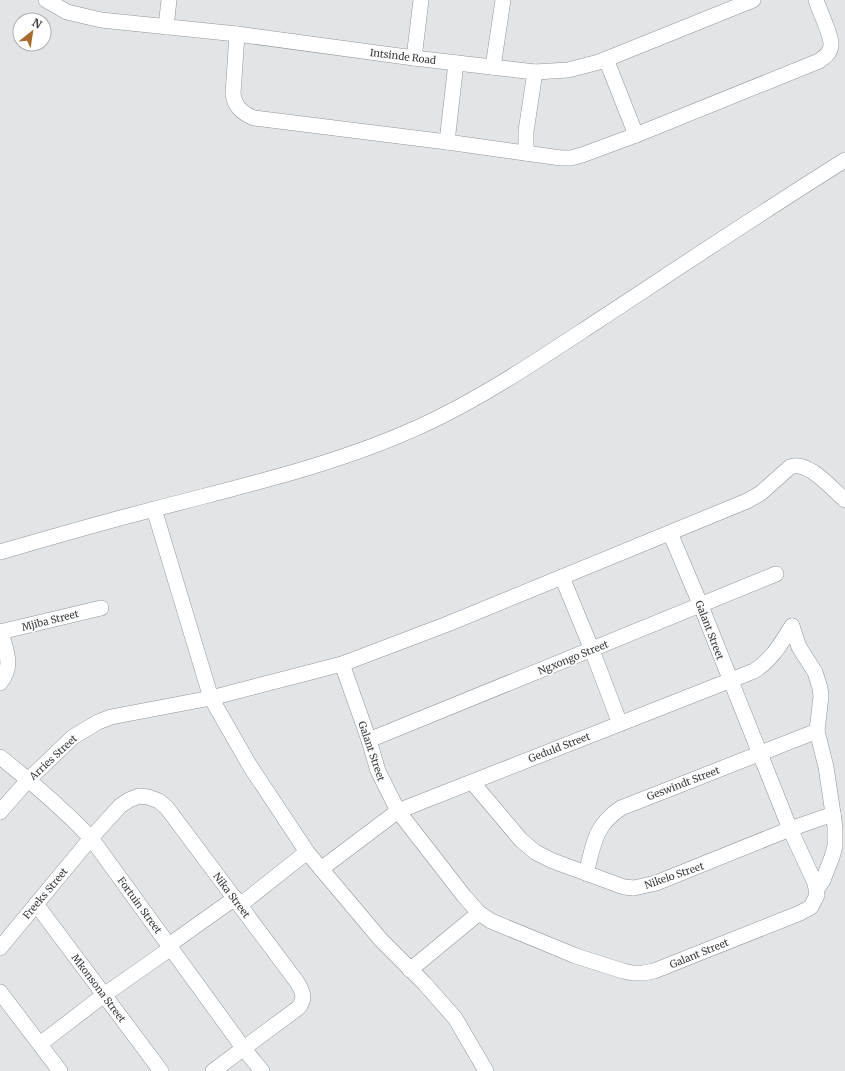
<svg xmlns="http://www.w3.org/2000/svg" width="845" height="1071" viewBox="0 0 845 1071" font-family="Merriweather,serif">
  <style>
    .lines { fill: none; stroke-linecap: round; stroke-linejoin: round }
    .minor-casing { stroke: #929597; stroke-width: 16 }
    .minor { stroke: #fff; stroke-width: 15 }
    .labels { text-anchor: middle; stroke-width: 3.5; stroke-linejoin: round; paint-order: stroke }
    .street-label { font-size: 10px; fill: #393a3b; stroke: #fff }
  </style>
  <rect width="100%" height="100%" fill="#e1e5e7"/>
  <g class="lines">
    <defs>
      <g id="minor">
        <path d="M 46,0 L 67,12 L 101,20 L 237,34 L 414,58 L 535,72 L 568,70 L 599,62 L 753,0"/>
        <path d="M 166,27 L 169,0"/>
        <path d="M 237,34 L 233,94 C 235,107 242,113 254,118 L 447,142 L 561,158 L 571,158 L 582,155 L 636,135 L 819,61 C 825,57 830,53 831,46 C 832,36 819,10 816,0"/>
        <path d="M 414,58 L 421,0"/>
        <path d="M 606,59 L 636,135"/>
        <path d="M 493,67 L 503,0"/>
        <path d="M 447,142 L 456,63"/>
        <path d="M 526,153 L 526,131 L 535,72"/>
        <path d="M 154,509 L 211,698 L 250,766 L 307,852 L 381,940 L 424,983 L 455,1018 L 486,1071"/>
        <path d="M 0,552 C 52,537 103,522 155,509 C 245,485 336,465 421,426 C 484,397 541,358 599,320 C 681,266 762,212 845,160"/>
        <path d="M 562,577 L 592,650 L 620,724"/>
        <path d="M 792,626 L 799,647 L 815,672 L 820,688 L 821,696 L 817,731 L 826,767 L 835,827 L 835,846 L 832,857 L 823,880 L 817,889"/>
        <path d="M 0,632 L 101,608"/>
        <path d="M 342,664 L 369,740 L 378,771 L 398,811 L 464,896 L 479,913 L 491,921 L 576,956 L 623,971 L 633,973 L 643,973 L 654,971 L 800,913 L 811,907 L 817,895 L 815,883 L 790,829 L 701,606 L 670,533"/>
        <path d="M 0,683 C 14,666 6,651 1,632"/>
        <path d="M 369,740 L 776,574"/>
        <path d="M 0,757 C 32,782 63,809 91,838 L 244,1049 L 262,1071"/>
        <path d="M 472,782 L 521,840 L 535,852 L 553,861 L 624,887 L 634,888 L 656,883 L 790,829 L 833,814"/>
        <path d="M 0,812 L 28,780 L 73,737 L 98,722 L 111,717 L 211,698 L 342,664 L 445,625 L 747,501 L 761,493 L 790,467 C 807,459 832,489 845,500"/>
        <path d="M 321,869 L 398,811 L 754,671 C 772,660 781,643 792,626"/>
        <path d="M 586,873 C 594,844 594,826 621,808 L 817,731"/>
        <path d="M 36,904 L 161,1071"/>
        <path d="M 240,905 L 307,852"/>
        <path d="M 169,945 L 235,898"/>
        <path d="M 0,948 L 91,838 L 120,806 L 129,800 L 139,796 L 148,797 L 159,801 L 167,808 L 297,982 C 303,992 306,999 298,1008 L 213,1071"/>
        <path d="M 410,970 L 479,913"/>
        <path d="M 0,992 L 60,1071"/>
        <path d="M 40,1044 L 104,995 L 171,948"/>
      </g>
    </defs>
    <use href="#minor" class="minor-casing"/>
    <use href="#minor" class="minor"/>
  </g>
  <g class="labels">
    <g class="street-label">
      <text transform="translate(403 56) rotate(7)" y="4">Intsinde Road</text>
      <text transform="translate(50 620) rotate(-14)" y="4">Mjiba Street</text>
      <text transform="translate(710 630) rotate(69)" y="4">Galant Street</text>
      <text transform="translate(573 657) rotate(-22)" y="4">Ngxongo Street</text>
      <text transform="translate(559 747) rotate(-21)" y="4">Geduld Street</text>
      <text transform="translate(372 751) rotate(71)" y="4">Galant Street</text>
      <text transform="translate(53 757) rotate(-43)" y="4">Arries Street</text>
      <text transform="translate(683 783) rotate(-21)" y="4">Geswindt Street</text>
      <text transform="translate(674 875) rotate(-19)" y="4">Nikelo Street</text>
      <text transform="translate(45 893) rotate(-50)" y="4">Freeks Street</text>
      <text transform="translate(232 895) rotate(53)" y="4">Nika Street</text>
      <text transform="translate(140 905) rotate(54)" y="4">Fortuin Street</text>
      <text transform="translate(699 953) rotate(-22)" y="4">Galant Street</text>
      <text transform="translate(99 988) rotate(53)" y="4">Mkonsona Street</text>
    </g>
  </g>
  <g transform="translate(32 32) rotate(30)"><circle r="19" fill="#ffffff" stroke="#b0b0b1"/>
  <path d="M0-3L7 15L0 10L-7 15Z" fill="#a86d2e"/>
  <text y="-6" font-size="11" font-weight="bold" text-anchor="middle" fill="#393a3b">N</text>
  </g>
</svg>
